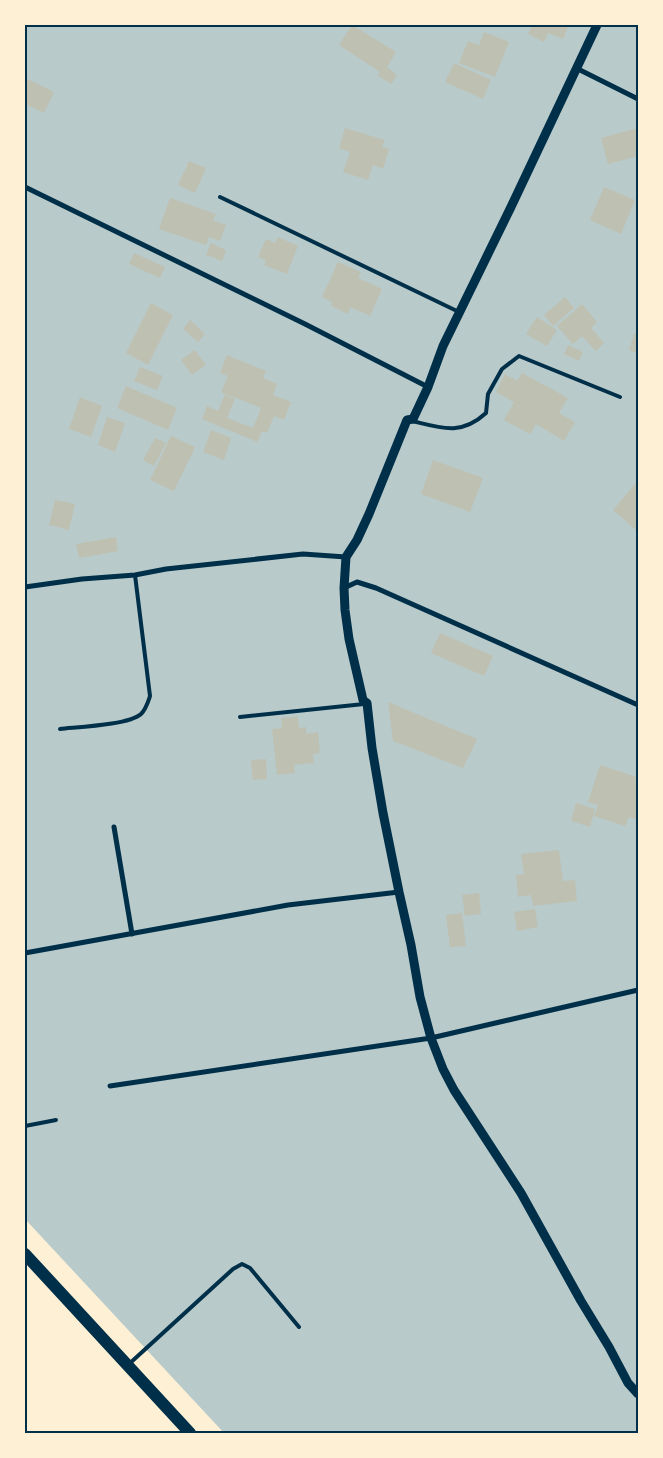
<svg xmlns="http://www.w3.org/2000/svg" width="663" height="1458" viewBox="0 0 663 1458" font-family="Lato,sans-serif">
  <style>
    .green { fill: #b9caca }
    .building { fill: #bec0b2 }
    .lines { fill: none; stroke-linecap: round; stroke-linejoin: round }
    .service { stroke: #003049; stroke-width: 4 }
    .minor { stroke: #003049; stroke-width: 5 }
    .tertiary { stroke: #003049; stroke-width: 9 }
    .primary { stroke: #003049; stroke-width: 12 }
    .neatline { fill: none; stroke: #003049; stroke-width: 2 }
  </style>
  <rect width="100%" height="100%" fill="#fdf0d5"/>
  <path class="green" d="M 25,25 L 638,25 L 638,1433 L 224,1433 L 25,1219 Z"/>
  <g class="building">
    <path d="M 352,25 L 396,52 L 387,67 L 397,75 L 391,84 L 377,75 L 380,72 L 339,45 Z"/>
    <path d="M 532,25 L 565,25 L 568,27 L 563,39 L 548,33 L 544,42 L 528,34 Z"/>
    <path d="M 484,32 L 509,42 L 495,77 L 459,63 L 468,41 L 479,45 Z"/>
    <path d="M 454,63 L 491,80 L 483,99 L 445,82 Z"/>
    <path d="M 25,78 L 54,92 L 44,113 L 25,104 Z"/>
    <path d="M 345,128 L 385,140 L 382,147 L 389,149 L 383,169 L 373,165 L 368,180 L 343,172 L 350,152 L 339,148 Z"/>
    <path d="M 638,128 L 638,156 L 608,164 L 601,138 Z"/>
    <path d="M 189,161 L 206,168 L 195,193 L 178,185 Z"/>
    <path d="M 604,187 L 635,200 L 621,234 L 590,220 Z"/>
    <path d="M 170,198 L 216,214 L 213,220 L 226,225 L 220,241 L 209,237 L 206,245 L 159,229 Z"/>
    <path d="M 278,237 L 298,246 L 287,274 L 264,265 L 266,260 L 258,257 L 266,239 L 275,243 Z"/>
    <path d="M 211,243 L 226,250 L 222,261 L 206,255 Z"/>
    <path d="M 134,253 L 165,267 L 160,278 L 129,264 Z"/>
    <path d="M 338,262 L 361,272 L 358,278 L 382,289 L 370,316 L 350,307 L 348,314 L 331,306 L 332,302 L 322,297 Z"/>
    <path d="M 565,297 L 574,308 L 553,326 L 544,315 Z"/>
    <path d="M 151,303 L 173,315 L 148,365 L 126,353 Z"/>
    <path d="M 582,304 L 597,322 L 591,328 L 604,343 L 596,351 L 582,336 L 573,344 L 557,326 Z"/>
    <path d="M 537,317 L 557,330 L 547,346 L 526,334 Z"/>
    <path d="M 190,320 L 205,334 L 198,342 L 183,329 Z"/>
    <path d="M 634,334 L 638,335 L 638,353 L 629,350 Z"/>
    <path d="M 568,345 L 583,352 L 579,361 L 564,354 Z"/>
    <path d="M 195,350 L 206,365 L 192,375 L 181,360 Z"/>
    <path d="M 227,355 L 266,371 L 263,378 L 277,384 L 273,395 L 291,402 L 284,420 L 274,416 L 267,433 L 262,431 L 257,442 L 202,419 L 207,406 L 218,411 L 225,394 L 235,399 L 227,418 L 253,428 L 261,408 L 221,392 L 228,376 L 220,373 Z"/>
    <path d="M 140,367 L 163,376 L 157,390 L 134,381 Z"/>
    <path d="M 522,373 L 568,398 L 559,413 L 575,422 L 564,441 L 536,424 L 530,434 L 504,420 L 514,402 L 496,392 L 505,374 L 517,381 Z"/>
    <path d="M 126,386 L 177,408 L 168,430 L 117,408 Z"/>
    <path d="M 80,397 L 102,406 L 91,437 L 69,429 Z"/>
    <path d="M 107,417 L 125,423 L 115,452 L 98,445 Z"/>
    <path d="M 211,430 L 231,438 L 224,460 L 203,452 Z"/>
    <path d="M 171,436 L 195,447 L 174,491 L 150,480 Z"/>
    <path d="M 155,438 L 166,443 L 154,466 L 143,460 Z"/>
    <path d="M 433,460 L 483,478 L 470,512 L 421,494 Z"/>
    <path d="M 636,483 L 638,484 L 638,529 L 637,531 L 613,510 Z"/>
    <path d="M 55,500 L 75,504 L 69,530 L 49,525 Z"/>
    <path d="M 116,537 L 118,551 L 79,558 L 76,544 Z"/>
    <path d="M 440,633 L 493,656 L 484,676 L 431,653 Z"/>
    <path d="M 388,702 L 477,739 L 463,768 L 393,741 Z"/>
    <path d="M 298,716 L 299,728 L 306,727 L 306,734 L 318,732 L 320,753 L 313,754 L 314,763 L 294,765 L 295,773 L 277,775 L 272,729 L 282,728 L 281,718 Z"/>
    <path d="M 266,759 L 267,779 L 253,780 L 251,760 Z"/>
    <path d="M 600,765 L 637,777 L 635,783 L 638,784 L 638,818 L 637,820 L 629,817 L 625,826 L 594,816 L 598,805 L 588,802 Z"/>
    <path d="M 576,803 L 595,809 L 590,827 L 571,821 Z"/>
    <path d="M 559,850 L 563,881 L 575,880 L 577,901 L 533,906 L 531,895 L 518,897 L 516,875 L 524,874 L 521,854 Z"/>
    <path d="M 479,893 L 481,914 L 465,916 L 462,895 Z"/>
    <path d="M 535,909 L 538,927 L 517,931 L 514,912 Z"/>
    <path d="M 462,913 L 466,946 L 450,947 L 446,915 Z"/>
  </g>
  <g class="lines">
    <g class="service">
      <path d="M 220,197 L 459,312"/>
      <path d="M 412,421 C 441,428 461,436 486,413 L 488,394 L 502,369 L 519,356 L 620,397"/>
      <path d="M 240,717 L 364,704"/>
      <path d="M 60,729 C 78,727 129,725 141,714 C 146,709 148,702 150,696 L 135,575"/>
      <path d="M 25,1126 L 56,1120"/>
      <path d="M 129,1364 L 233,1269 L 242,1264 L 250,1268 L 299,1327"/>
    </g>
    <g class="minor">
      <path d="M 576,68 L 638,99"/>
      <path d="M 25,187 L 305,324 L 428,387"/>
      <path d="M 25,587 L 82,579 L 135,575 L 166,569 L 303,554 L 346,557"/>
      <path d="M 344,588 L 357,582 L 376,588 L 638,705"/>
      <path d="M 114,827 L 132,934"/>
      <path d="M 25,953 L 288,905 L 399,892"/>
      <path d="M 110,1086 L 431,1038 L 638,990"/>
    </g>
    <path class="tertiary" d="M 597,25 L 510,209 L 443,346 L 428,387 L 413,419 L 407,420 L 369,514 L 357,540 L 346,557 L 344,588 L 345,610 L 349,639 L 363,700 L 367,703 L 372,748 L 383,813 L 399,892 L 411,945 L 420,997 L 431,1038 L 443,1069 L 454,1090 L 521,1193 L 581,1301 L 609,1347 L 628,1383 L 638,1394"/>
    <path class="primary" d="M 25,1254 L 190,1433"/>
  </g>
  <rect width="663" height="1458" fill="none" stroke="#fdf0d5" stroke-width="52"/>
  <rect x="26" y="26" width="611" height="1406" class="neatline"/>
</svg>
